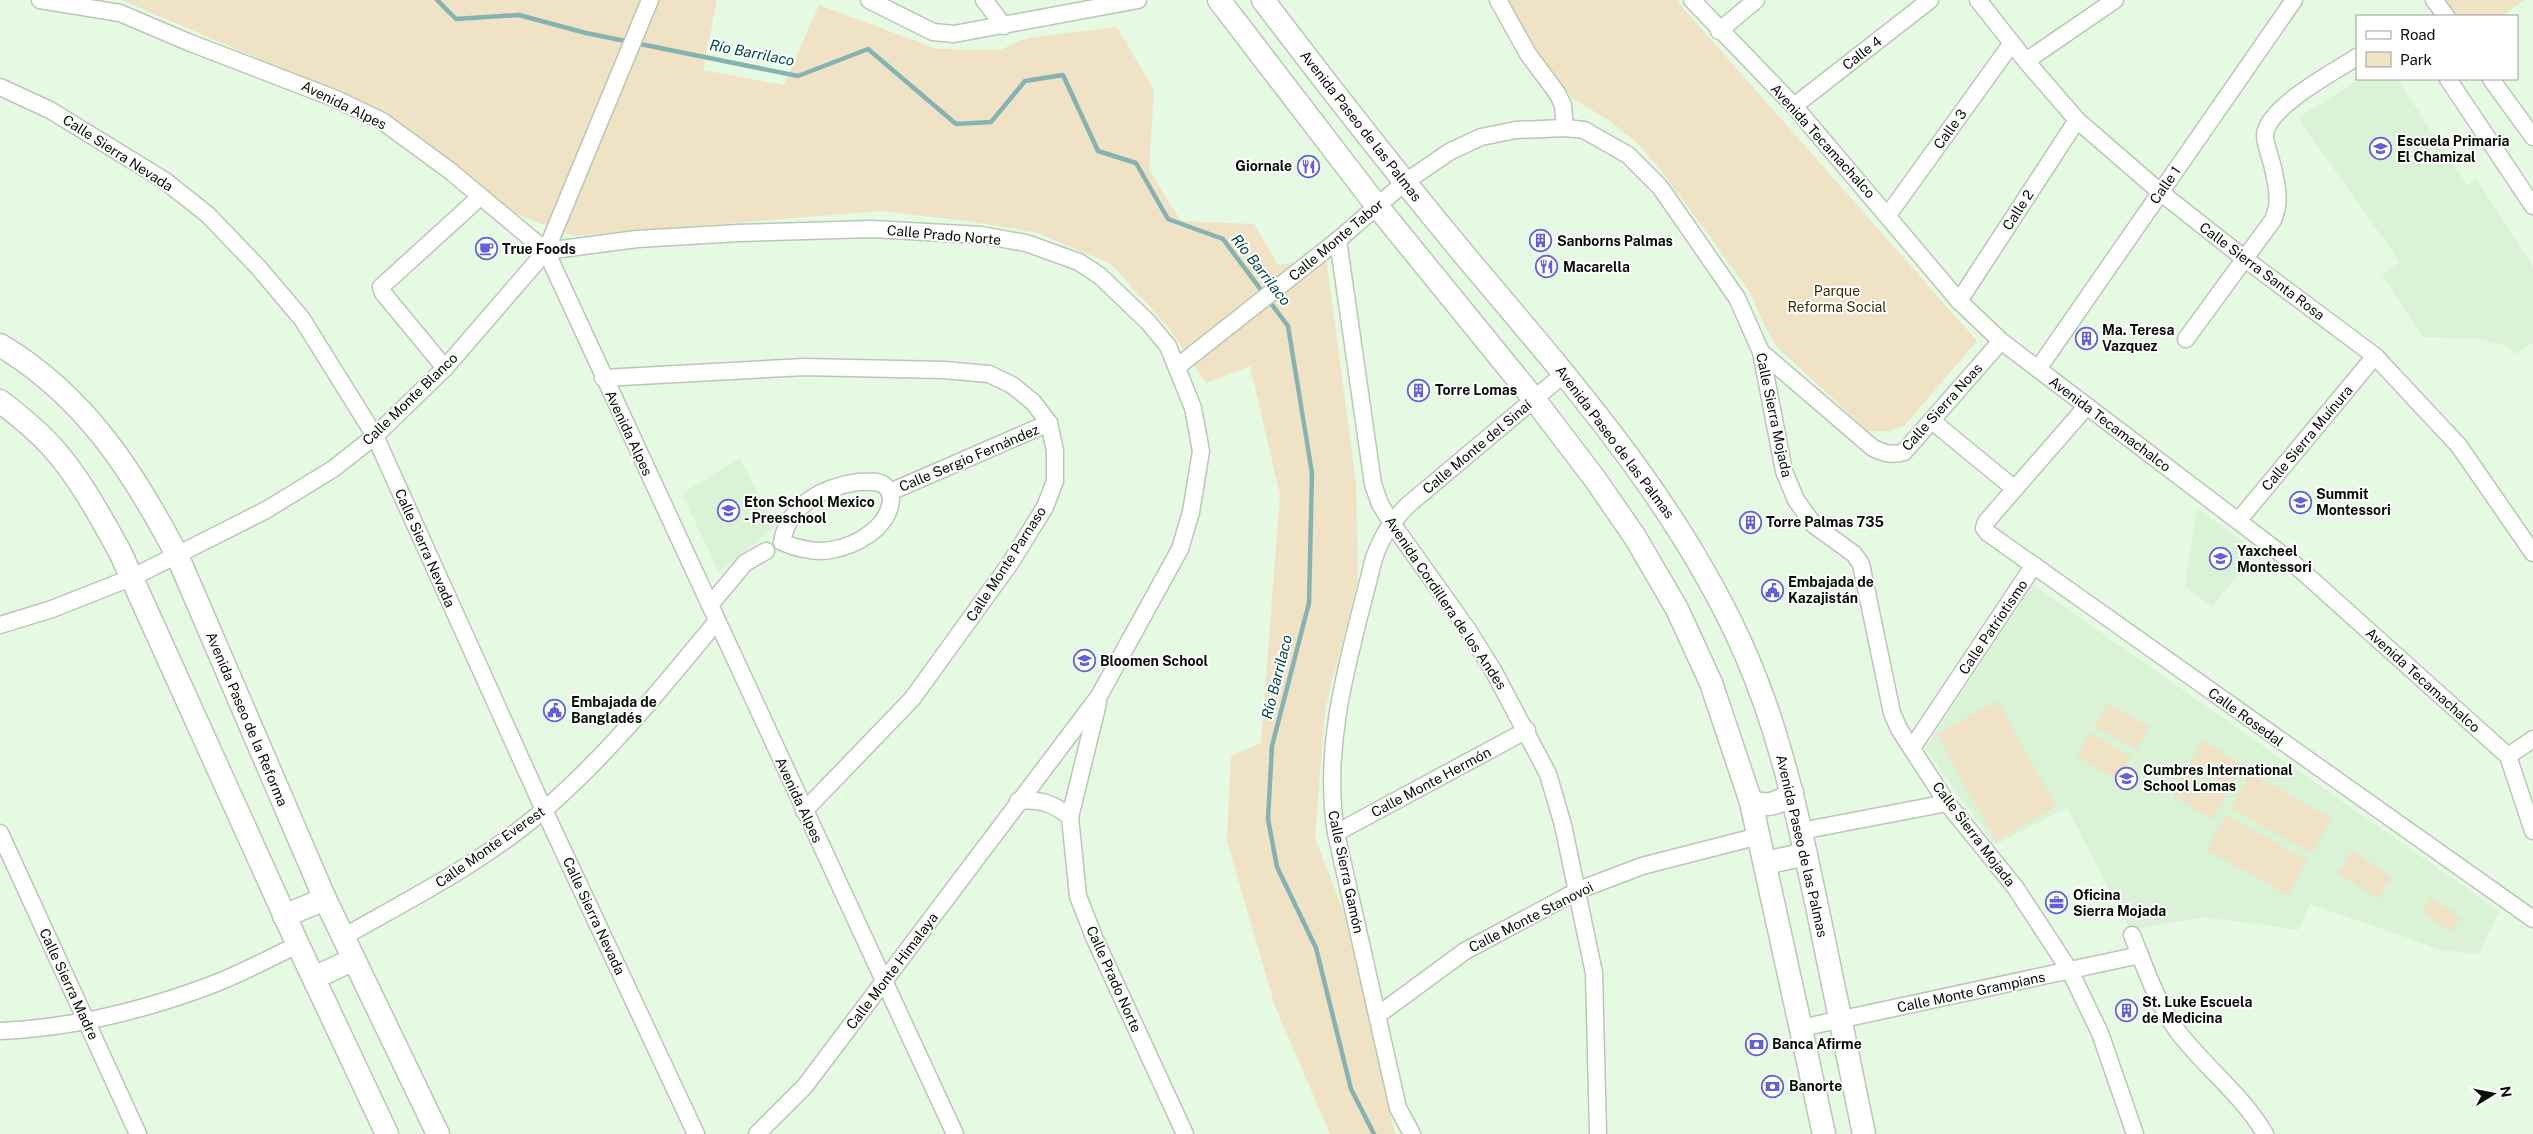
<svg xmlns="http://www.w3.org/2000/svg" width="2533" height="1134" viewBox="0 0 2533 1134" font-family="'Public Sans',sans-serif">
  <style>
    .built { fill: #daf2d5 }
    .green { fill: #f0e2c5 }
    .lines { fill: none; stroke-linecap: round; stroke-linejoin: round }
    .stream { stroke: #85b2b2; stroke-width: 4.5 }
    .street-casing { stroke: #b7c9b3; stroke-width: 19 }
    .secondary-casing { stroke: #b7c9b3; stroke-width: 25 }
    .street { stroke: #fff; stroke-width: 16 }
    .secondary { stroke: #fff; stroke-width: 22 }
    .labels { text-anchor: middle; stroke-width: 4; stroke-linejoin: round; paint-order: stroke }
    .street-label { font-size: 14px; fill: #080e07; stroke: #fff }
    .poi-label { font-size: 14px; font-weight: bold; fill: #080e07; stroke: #fff; text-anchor: start }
    .park-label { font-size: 14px; fill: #3f2e02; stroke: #fff }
    .water-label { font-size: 15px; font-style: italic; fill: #01494a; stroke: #fff }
  </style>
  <rect width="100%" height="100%" fill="#e6f9e3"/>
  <g class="built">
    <path d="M 2360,79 L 2397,79 L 2467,185 L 2476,179 L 2481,186 L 2533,267 L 2533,343 L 2516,354 L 2508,346 L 2477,339 L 2423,337 L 2382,274 L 2400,262 L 2298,118 Z"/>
    <path d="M 740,458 L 775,527 L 719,572 L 682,494 Z"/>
    <path d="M 2197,509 L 2259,552 L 2212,606 L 2185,587 Z"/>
    <path d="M 2033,585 L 2499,911 L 2479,954 L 2442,950 L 2310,904 L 2298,930 L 2204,917 L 2130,930 L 2067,807 L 1995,845 L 1925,748 Z"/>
  </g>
  <g class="green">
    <path d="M 105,0 L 717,0 L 703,70 L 784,85 L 819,5 L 937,49 L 1000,50 L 1027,38 L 1117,27 L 1154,90 L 1149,170 L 1181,221 L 1254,224 L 1278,265 L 1326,257 L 1356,483 L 1358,579 L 1325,710 L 1315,838 L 1347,921 L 1395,1134 L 1330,1134 L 1275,1006 L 1227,841 L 1231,756 L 1261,743 L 1280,495 L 1250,366 L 1206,383 L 1168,327 L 1111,264 L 1035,232 L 968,221 L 880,211 L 573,236 L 514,213 L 339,93 L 121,0 Z"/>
    <path d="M 1509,0 L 1676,0 L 1977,341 L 1904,426 L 1888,431 L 1868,431 L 1777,347 L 1765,327 L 1750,292 L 1661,170 L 1638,144 L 1610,121 L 1572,98 L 1535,48 Z"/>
    <path d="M 2436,0 L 2525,0 L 2501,16 L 2447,16 Z"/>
    <path d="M 1997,701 L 2056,807 L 1996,841 L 1937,734 Z"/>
    <path d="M 2108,703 L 2149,727 L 2136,750 L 2095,726 Z"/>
    <path d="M 2090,733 L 2131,757 L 2117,780 L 2077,756 Z"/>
    <path d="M 2203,741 L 2244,765 L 2231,788 L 2190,764 Z"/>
    <path d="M 2185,772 L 2226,796 L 2212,819 L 2172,795 Z"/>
    <path d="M 2250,773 L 2331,818 L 2312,853 L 2231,808 Z"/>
    <path d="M 2226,815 L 2307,860 L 2288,895 L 2207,850 Z"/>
    <path d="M 2352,851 L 2392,877 L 2378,899 L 2338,873 Z"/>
    <path d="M 2432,897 L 2461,917 L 2451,932 L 2422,912 Z"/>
  </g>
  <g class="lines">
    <path class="stream" d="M 437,0 L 456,19 L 519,15 L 586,33 L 798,76 L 868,49 L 956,124 L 991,122 L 1025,81 L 1063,75 L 1098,151 L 1136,163 L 1168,219 L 1223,239 L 1288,326 L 1312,473 L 1309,603 L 1272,746 L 1268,819 L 1277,867 L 1316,948 L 1351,1089 L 1374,1134"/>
    <defs>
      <g id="street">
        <path d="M 40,0 L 120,13 L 188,42 L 336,99 L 382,121 L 449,170 L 546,251 L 955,1134"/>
        <path d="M 869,0 L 933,32 L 954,34 L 1138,0"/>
        <path d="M 984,0 L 1004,26"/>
        <path d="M 1498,0 L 1528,54 L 1557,93 L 1563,105 L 1565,128"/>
        <path d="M 1692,0 L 1794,106 L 1959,301 L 2001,341 L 2292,562 L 2508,756 L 2533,831"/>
        <path d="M 1978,0 L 2026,61 L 2077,120 L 2160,192 L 2245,259 L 2375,356 L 2459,446 L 2533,553"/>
        <path d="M 2434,0 L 2446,16"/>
        <path d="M 1719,31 L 1756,0"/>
        <path d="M 2026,61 L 2115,0"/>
        <path d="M 2448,79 L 2533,206"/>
        <path d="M 2491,79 L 2533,137"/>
        <path d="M 0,87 L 50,110 L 164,180 L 208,215 L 258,267 L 302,319 L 375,436 L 544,810 L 696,1134"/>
        <path d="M 1794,106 L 1930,0"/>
        <path d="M 1888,215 L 2012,43"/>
        <path d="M 1338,240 L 1373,484 L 1380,504 L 1391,522 L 1468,630 L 1493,670 L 1548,774 L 1563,825 L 1594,973 L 1598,1134"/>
        <path d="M 546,251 L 637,239 L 739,233 L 872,229 L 981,235 L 1026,243 L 1079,262 L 1100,276 L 1148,322 L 1168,346 L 1193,408 L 1201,451 L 1191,512 L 1180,549 L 1099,696 L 805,1086 L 757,1134"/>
        <path d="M 1959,301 L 2077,120"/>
        <path d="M 2186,339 L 2273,220 C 2281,202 2277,187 2273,168 C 2271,158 2265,145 2265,135 C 2267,107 2334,72 2357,57"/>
        <path d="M 1761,352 L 1873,448 C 1884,453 1892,456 1904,452 L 2001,341"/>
        <path d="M 1177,367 L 1338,240 L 1404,183 L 1449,152 L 1481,137 L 1516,130 L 1565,128 L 1584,130 L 1628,155 L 1660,187 L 1737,298 L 1761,352 L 1784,471 L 1796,500 L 1814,525 L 1854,554 L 1861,564 L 1892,713 L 1899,729 L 1947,803 L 2015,887 L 2070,971 L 2100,1033 L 2135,1134"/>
        <path d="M 445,368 L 383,293 L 381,287 L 480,197"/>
        <path d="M 2038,369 L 2294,0"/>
        <path d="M 603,378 L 804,367 L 944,370 L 989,374 L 1012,385 L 1033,402 L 1049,423 L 1055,451 L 1055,481 L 1045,507 L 1009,565 L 912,699 L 804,811"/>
        <path d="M 2086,407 L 1986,522 L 1984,528 L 1988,533 L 2533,919"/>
        <path d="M 1932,421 L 2015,489"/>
        <path d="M 858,482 C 866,482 877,480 884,485 C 891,491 892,499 890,506 C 884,530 855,546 831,550 C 813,553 798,549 782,542 C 788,505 823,487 858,482 Z"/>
        <path d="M 890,492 L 1049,423"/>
        <path d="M 2238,521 L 2375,356"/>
        <path d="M 710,605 L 745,563 L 766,551"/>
        <path d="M 0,625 L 52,609 L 133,577 L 177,555 L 266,510 L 333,469 L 375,436 L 445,368 L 546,251 L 650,0"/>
        <path d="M 1098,703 L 1070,817 L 1078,896 L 1094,937 L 1185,1134"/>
        <path d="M 1912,748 L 2034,565"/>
        <path d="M 2508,756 L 2533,739"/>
        <path d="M 1018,801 C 1040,799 1053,803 1070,817"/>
        <path d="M 1801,831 L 1947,803"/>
        <path d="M 0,833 L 138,1134"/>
        <path d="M 1336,833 L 1527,730"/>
        <path d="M 2132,935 C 2145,967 2156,1001 2176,1029 C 2203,1066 2242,1094 2265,1134"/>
        <path d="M 343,937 C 412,898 485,861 545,809 C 610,753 663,686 717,621"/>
        <path d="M 1378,1015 L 1465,951 L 1579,890 L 1642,866 L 1759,836"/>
        <path d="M 1801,1028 L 2140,955"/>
        <path d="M 0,1031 C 71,1028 145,1010 211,985 C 241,974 269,958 298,945"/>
        <path d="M 1412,1134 L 1398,1108 L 1336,833 C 1321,740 1352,648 1374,558 C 1382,536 1391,522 1408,505 L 1564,374"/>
      </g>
      <g id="secondary">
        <path d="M 1219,0 L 1377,206 L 1534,399 L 1595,479 L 1635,537 L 1677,609 L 1711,683 L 1751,802 L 1824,1134"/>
        <path d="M 1263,0 C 1329,87 1397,174 1467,258 C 1571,382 1681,505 1746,655 C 1783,740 1801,831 1820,921 C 1834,992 1849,1063 1864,1134"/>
        <path d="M 0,345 C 84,395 133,471 177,555 L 325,899 L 438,1134"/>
        <path d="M 0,401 C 18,415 37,430 52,447 C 80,478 100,516 120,552 L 298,945 L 387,1134"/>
        <path d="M 1751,802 C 1767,807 1780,804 1792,792"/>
        <path d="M 1765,863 L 1806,854"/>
        <path d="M 284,916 L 325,899"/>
        <path d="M 314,978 L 354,959"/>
      </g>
    </defs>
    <use href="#street" class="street-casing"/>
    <use href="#secondary" class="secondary-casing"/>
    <use href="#street" class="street"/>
    <use href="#secondary" class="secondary"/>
  </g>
  <defs>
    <symbol id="school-ring" viewBox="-11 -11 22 22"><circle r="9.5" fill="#fff" stroke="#6460d9" stroke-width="1.5"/><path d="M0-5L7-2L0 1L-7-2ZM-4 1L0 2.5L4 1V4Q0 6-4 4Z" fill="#6460d9"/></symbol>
    <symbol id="restaurant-ring" viewBox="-11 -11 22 22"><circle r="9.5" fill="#fff" stroke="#6460d9" stroke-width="1.5"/><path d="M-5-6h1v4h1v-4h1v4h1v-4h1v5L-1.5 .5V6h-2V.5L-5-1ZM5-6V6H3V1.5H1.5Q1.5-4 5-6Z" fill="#6460d9"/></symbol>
    <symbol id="building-ring" viewBox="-11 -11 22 22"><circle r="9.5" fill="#fff" stroke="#6460d9" stroke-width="1.5"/><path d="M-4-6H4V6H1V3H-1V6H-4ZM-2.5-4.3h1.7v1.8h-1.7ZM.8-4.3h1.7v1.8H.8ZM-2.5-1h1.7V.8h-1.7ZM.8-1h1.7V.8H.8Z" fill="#6460d9"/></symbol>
    <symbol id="cafe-ring" viewBox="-11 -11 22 22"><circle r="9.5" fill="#fff" stroke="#6460d9" stroke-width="1.5"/><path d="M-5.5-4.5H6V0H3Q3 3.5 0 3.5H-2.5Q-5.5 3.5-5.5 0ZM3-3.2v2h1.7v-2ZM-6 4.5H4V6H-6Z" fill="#6460d9"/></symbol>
    <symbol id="civic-ring" viewBox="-11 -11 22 22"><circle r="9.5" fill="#fff" stroke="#6460d9" stroke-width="1.5"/><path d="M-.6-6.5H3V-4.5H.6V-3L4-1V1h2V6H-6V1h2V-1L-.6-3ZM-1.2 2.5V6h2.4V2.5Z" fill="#6460d9"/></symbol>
    <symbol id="office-ring" viewBox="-11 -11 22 22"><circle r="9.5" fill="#fff" stroke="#6460d9" stroke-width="1.5"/><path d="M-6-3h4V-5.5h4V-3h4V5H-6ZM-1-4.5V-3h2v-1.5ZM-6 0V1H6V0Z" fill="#6460d9"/></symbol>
    <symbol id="bank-ring" viewBox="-11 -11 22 22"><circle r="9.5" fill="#fff" stroke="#6460d9" stroke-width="1.5"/><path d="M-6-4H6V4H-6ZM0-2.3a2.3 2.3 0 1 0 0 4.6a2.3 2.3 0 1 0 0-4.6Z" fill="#6460d9"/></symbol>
  </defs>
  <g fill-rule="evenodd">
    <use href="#school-ring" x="2368" y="136" width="25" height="25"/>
    <use href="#restaurant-ring" x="1296" y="154" width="25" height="25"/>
    <use href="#building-ring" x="1528" y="228" width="25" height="25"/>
    <use href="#cafe-ring" x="474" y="236" width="25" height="25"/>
    <use href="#restaurant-ring" x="1534" y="254" width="25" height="25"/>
    <use href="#building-ring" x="2074" y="326" width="25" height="25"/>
    <use href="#building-ring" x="1406" y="378" width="25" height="25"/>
    <use href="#school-ring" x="2288" y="490" width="25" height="25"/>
    <use href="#school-ring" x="716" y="498" width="25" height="25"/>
    <use href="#building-ring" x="1738" y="510" width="25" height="25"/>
    <use href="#school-ring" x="2208" y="546" width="25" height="25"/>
    <use href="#civic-ring" x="1760" y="578" width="25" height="25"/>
    <use href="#school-ring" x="1072" y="648" width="25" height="25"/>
    <use href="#civic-ring" x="542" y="698" width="25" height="25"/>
    <use href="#school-ring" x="2114" y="766" width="25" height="25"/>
    <use href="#office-ring" x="2044" y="890" width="25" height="25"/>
    <use href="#building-ring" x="2114" y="998" width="25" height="25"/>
    <use href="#bank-ring" x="1744" y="1032" width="25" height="25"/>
    <use href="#bank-ring" x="1760" y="1074" width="25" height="25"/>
  </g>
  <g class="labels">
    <g class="street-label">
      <text transform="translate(1862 53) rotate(-38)" y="5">Calle 4</text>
      <text transform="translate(344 105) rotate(26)" y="5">Avenida Alpes</text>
      <text transform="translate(1361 126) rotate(52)" y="5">Avenida Paseo de las Palmas</text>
      <text transform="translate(1950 129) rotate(-54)" y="5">Calle 3</text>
      <text transform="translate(1823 141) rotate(48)" y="5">Avenida Tecamachalco</text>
      <text transform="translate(118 153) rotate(33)" y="5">Calle Sierra Nevada</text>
      <text transform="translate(2165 185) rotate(-55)" y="5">Calle 1</text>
      <text transform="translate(2018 210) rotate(-57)" y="5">Calle 2</text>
      <text transform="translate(944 235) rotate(5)" y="5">Calle Prado Norte</text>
      <text transform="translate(1336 240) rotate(-40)" y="5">Calle Monte Tabor</text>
      <text transform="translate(2262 271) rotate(37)" y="5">Calle Sierra Santa Rosa</text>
      <text transform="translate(410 399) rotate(-44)" y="5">Calle Monte Blanco</text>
      <text transform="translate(1942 407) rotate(-48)" y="5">Calle Sierra Noas</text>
      <text transform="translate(1774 415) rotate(78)" y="5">Calle Sierra Mojada</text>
      <text transform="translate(2110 424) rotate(37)" y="5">Avenida Tecamachalco</text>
      <text transform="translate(629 433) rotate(65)" y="5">Avenida Alpes</text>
      <text transform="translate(2307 438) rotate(-50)" y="5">Calle Sierra Muínura</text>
      <text transform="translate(1615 442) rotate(53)" y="5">Avenida Paseo de las Palmas</text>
      <text transform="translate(1477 447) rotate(-40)" y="5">Calle Monte del Sinaí</text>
      <text transform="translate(969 458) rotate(-23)" y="5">Calle Sergio Fernández</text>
      <text transform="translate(425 548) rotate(66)" y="5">Calle Sierra Nevada</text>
      <text transform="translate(1006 564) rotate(-57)" y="5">Calle Monte Parnaso</text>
      <text transform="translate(1446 603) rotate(56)" y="5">Avenida Cordillera de los Andes</text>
      <text transform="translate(1993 627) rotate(-56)" y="5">Calle Patriotismo</text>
      <text transform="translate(2423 680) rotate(42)" y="5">Avenida Tecamachalco</text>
      <text transform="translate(2246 717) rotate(36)" y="5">Calle Rosedal</text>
      <text transform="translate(247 719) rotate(67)" y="5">Avenida Paseo de la Reforma</text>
      <text transform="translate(1431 782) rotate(-28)" y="5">Calle Monte Hermón</text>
      <text transform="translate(799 800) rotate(65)" y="5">Avenida Alpes</text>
      <text transform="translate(1974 834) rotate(53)" y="5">Calle Sierra Mojada</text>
      <text transform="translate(1802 846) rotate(77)" y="5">Avenida Paseo de las Palmas</text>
      <text transform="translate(490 847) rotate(-35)" y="5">Calle Monte Everest</text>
      <text transform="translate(1346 872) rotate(78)" y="5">Calle Sierra Gamón</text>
      <text transform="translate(594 916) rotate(65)" y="5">Calle Sierra Nevada</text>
      <text transform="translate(1531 917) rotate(-27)" y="5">Calle Monte Stanovoi</text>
      <text transform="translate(892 971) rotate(-53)" y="5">Calle Monte Himalaya</text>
      <text transform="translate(1114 979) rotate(66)" y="5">Calle Prado Norte</text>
      <text transform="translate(69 984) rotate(65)" y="5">Calle Sierra Madre</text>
      <text transform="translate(1971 992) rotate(-12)" y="5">Calle Monte Grampians</text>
    </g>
    <g class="poi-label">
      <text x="2397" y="146">Escuela Primaria<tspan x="2397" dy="16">El Chamizal</tspan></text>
      <text x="1292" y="171" text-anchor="end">Giornale</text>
      <text x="1557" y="246">Sanborns Palmas</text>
      <text x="502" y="254">True Foods</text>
      <text x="1563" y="272">Macarella</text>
      <text x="2102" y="335">Ma. Teresa<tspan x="2102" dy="16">Vazquez</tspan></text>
      <text x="1435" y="395">Torre Lomas</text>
      <text x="2316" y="499">Summit<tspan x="2316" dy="16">Montessori</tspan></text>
      <text x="744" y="507">Eton School Mexico<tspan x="744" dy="16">- Preeschool</tspan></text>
      <text x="1766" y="527">Torre Palmas 735</text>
      <text x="2237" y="556">Yaxcheel<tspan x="2237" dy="16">Montessori</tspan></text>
      <text x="1788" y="587">Embajada de<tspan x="1788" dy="16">Kazajistán</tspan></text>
      <text x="1100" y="666">Bloomen School</text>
      <text x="571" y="707">Embajada de<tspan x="571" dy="16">Bangladés</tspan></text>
      <text x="2143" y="775">Cumbres International<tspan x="2143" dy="16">School Lomas</tspan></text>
      <text x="2073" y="900">Oficina<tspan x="2073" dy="16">Sierra Mojada</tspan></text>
      <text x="2142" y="1007">St. Luke Escuela<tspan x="2142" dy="16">de Medicina</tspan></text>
      <text x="1772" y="1049">Banca Afirme</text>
      <text x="1789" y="1091">Banorte</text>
    </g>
    <g class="park-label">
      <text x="1837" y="296">Parque<tspan x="1837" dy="16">Reforma Social</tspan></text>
    </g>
    <g class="water-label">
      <text transform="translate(752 53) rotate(11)" y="5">Río Barrilaco</text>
      <text transform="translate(1261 270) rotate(52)" y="5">Río Barrilaco</text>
      <text transform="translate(1277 677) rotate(-76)" y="5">Río Barrilaco</text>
    </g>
  </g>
  <rect x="2356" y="15" width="162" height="65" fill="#ffffff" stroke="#9c9f9c"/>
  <rect x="2366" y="31" width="25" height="8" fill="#ffffff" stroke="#9c9f9c"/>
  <text x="2400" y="40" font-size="15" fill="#080e07">Road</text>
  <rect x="2366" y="52" width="25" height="15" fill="#f0e2c5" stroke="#9c9f9c"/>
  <text x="2400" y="65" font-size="15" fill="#080e07">Park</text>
  <g transform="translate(2493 1094) rotate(80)" stroke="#ffffff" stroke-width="4" paint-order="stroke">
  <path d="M0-4L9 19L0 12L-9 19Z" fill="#080e07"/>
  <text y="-8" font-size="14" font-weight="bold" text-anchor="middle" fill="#080e07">N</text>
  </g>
</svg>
